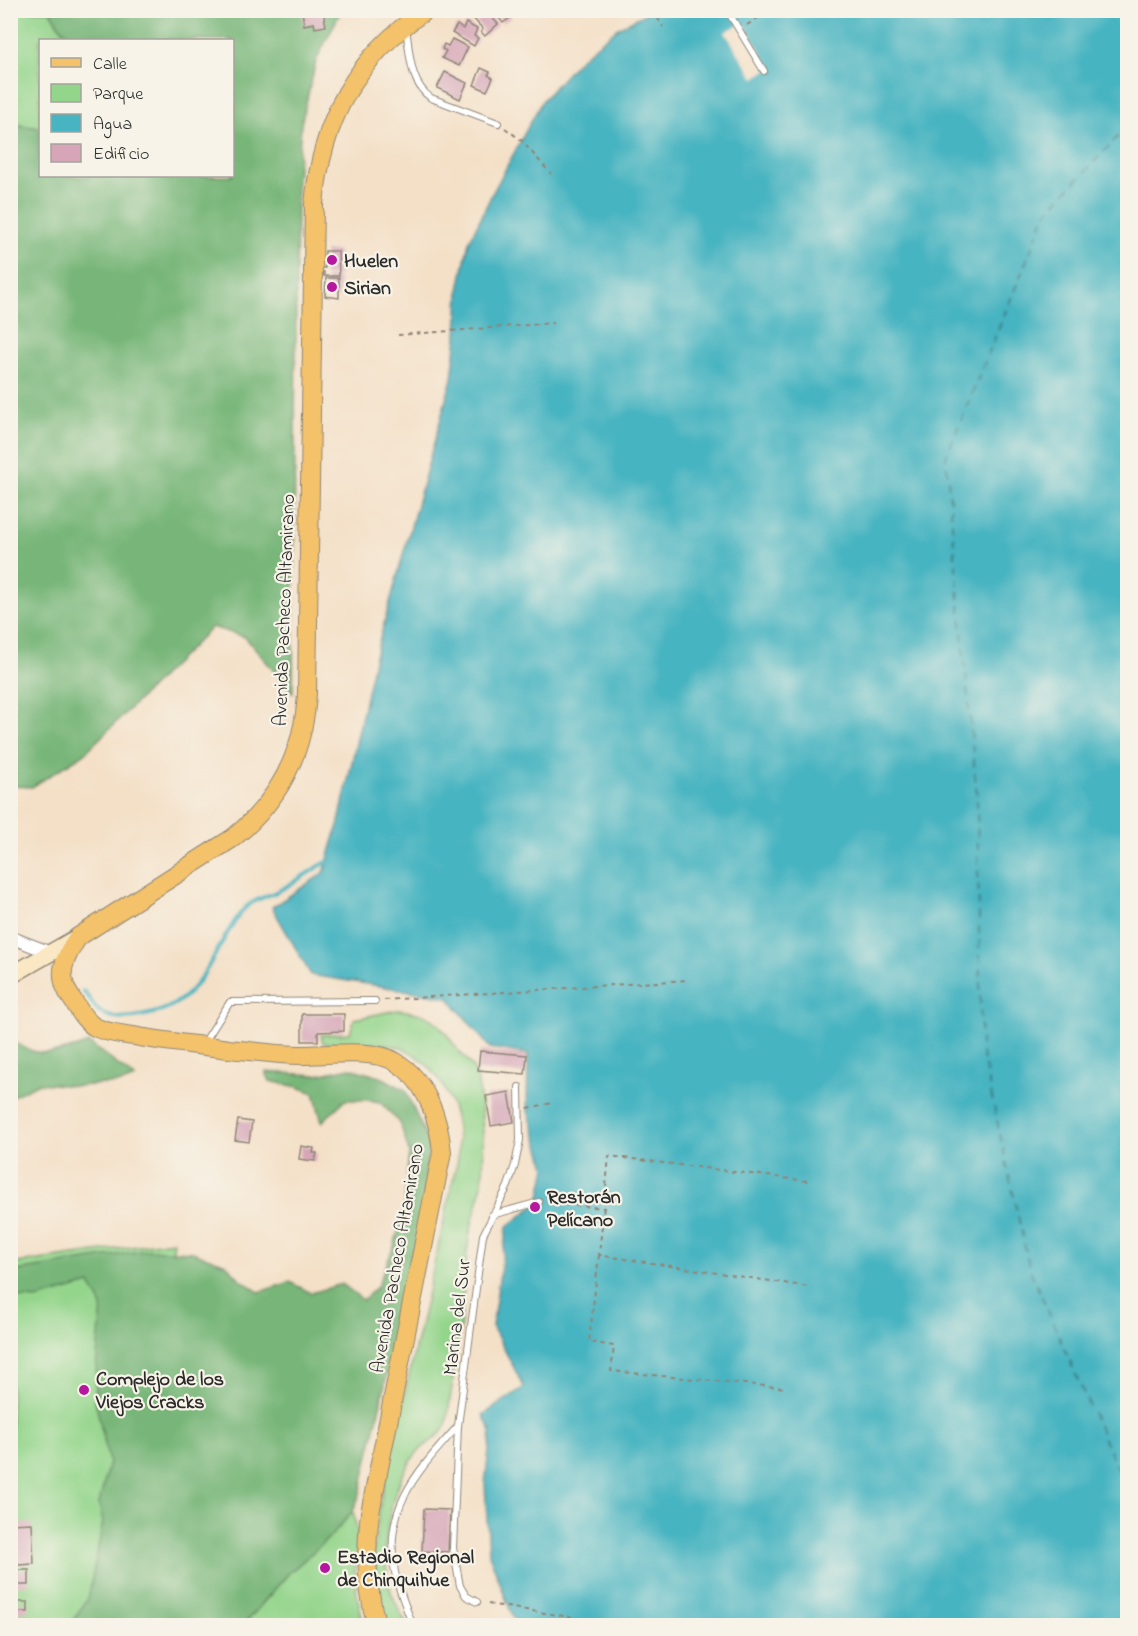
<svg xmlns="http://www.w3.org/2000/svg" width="1138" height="1636" viewBox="0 0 1138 1636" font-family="'Indie Flower',sans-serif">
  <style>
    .green { fill: #94d58c; stroke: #60805c; stroke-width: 1.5 }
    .forest { fill: #77b678; stroke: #517052; stroke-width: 1.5 }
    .water { fill: #46b4c1; stroke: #387076; stroke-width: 1.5 }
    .pier { fill: #f4e0c7 }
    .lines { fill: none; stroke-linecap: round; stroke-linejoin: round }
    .stream { stroke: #46b4c1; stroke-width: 4 }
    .ferry { stroke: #345b60; stroke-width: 1.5; stroke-dasharray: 8 6; stroke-linecap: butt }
    .building { fill: #d6a6b8 }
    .lane-casing { stroke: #908679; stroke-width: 8 }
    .street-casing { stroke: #908679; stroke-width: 14 }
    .secondary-casing { stroke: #908679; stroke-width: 19 }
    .primary-casing { stroke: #908679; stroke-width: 20 }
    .path { stroke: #908679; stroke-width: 2; stroke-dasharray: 4.5 4.5; stroke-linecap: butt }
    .lane { stroke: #fff; stroke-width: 6 }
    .street { stroke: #fff; stroke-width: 12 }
    .secondary { stroke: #fae7c3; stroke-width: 16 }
    .primary { stroke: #f3c26a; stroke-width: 18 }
    .poi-dot { fill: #b5179e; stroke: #f7f3e8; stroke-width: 2 }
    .labels { text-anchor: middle; stroke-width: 4.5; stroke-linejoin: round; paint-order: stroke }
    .poi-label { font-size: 20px; font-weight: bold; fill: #2b2b2b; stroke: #f7f3e8; text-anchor: start }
    .street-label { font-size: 20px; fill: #2b2b2b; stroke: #f7f3e8 }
  </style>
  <rect width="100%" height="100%" fill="#f7f3e8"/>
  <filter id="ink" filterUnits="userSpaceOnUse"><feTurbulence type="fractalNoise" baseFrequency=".0167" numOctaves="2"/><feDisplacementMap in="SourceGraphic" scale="12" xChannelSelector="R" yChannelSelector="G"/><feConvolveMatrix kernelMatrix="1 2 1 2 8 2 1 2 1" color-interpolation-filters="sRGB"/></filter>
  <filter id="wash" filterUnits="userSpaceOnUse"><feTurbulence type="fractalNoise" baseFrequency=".008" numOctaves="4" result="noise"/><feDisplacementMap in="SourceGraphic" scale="24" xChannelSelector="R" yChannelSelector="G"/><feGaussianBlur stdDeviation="1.35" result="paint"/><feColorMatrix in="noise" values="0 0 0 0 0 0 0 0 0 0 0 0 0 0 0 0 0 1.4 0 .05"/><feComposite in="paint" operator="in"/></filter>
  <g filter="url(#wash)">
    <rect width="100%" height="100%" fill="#f4e0c7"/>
    <g class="green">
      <path d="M 11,11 L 50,11 L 58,24 L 72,40 L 40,40 L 40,128 L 11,124 Z"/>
      <path d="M 397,1010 C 433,1013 438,1021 457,1049 C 463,1057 470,1061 474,1070 C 483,1088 485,1163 482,1183 C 480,1200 473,1215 470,1232 C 465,1258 464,1286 462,1313 C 458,1349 452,1385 447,1421 C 443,1437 426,1442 416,1454 C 389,1487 379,1551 391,1592 C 395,1603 401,1614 407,1625 L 387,1625 L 379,1600 L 373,1555 L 380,1504 L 458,1159 C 458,1145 459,1131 455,1117 C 449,1089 428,1056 398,1047 C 377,1041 346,1044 323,1043 L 321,1035 L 350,1033 L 354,1019 Z"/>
      <path d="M 174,1241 L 142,1516 L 112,1625 L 11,1625 L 11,1264 Z"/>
      <path d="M 353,1511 L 358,1534 L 355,1577 L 357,1595 L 364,1625 L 243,1626 L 289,1573 L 332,1535 Z"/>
    </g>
    <g class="forest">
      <path d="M 50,11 L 341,11 L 316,61 L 301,124 L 297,181 L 293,693 L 245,637 L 212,627 L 84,754 L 32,787 L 11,786 L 11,124 L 40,128 L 40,176 L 232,176 L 232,40 L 72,40 L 58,24 Z"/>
      <path d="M 11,1038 C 34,1061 62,1053 89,1043 L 135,1078 L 122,1083 L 76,1086 L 39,1083 L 11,1097 Z"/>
      <path d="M 350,1068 L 383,1078 L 405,1090 L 429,1143 L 421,1226 L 360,1494 L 353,1511 L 332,1535 L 289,1573 L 243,1625 L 69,1625 L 88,1599 L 103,1522 L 99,1504 L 109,1462 L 95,1400 L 97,1356 L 102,1306 L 90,1284 L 37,1299 L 11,1297 L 11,1272 L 148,1250 L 193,1252 L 226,1264 L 240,1279 L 259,1292 L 290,1282 L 311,1293 L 342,1284 L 363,1300 L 377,1287 L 394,1246 L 403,1216 L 409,1152 L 400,1123 L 380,1102 L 367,1100 L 345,1100 L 322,1122 L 314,1093 L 298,1087 L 270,1081 L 266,1072 L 317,1075 Z"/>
    </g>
    <path class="water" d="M 650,11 L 1127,11 L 1127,1625 L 516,1625 L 489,1554 L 485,1484 L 491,1432 L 483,1415 L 524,1387 L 492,1326 L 507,1227 L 539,1202 L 546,1167 L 527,1108 L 528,1054 L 490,1048 L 448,997 L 311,975 L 272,907 L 324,873 L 339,822 L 374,660 L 452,378 L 457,336 L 459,290 L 465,260 L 469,242 L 492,194 L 542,101 L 580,59 L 618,28 Z"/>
    <path class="pier" d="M 743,22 L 770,68 L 754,78 L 725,32 Z"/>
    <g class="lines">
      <path class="stream" d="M 83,991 C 89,997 93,1006 100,1012 C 111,1020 132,1018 145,1015 C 194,1006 205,970 228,932 C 234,923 239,913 247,906 C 257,898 269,896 280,890 C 296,882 311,870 327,862"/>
      <path class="ferry" d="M 1128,126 L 1046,213 L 946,457 L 977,796 L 981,1048 L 1030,1270 L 1128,1494"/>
    </g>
    <g id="blocks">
      <g class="building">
        <path d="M 302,10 L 323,10 L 326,26 L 315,28 L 314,23 L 304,25 Z"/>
        <path d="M 474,10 L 485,10 L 498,24 L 485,36 L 481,32 L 483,29 L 470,15 Z"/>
        <path d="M 493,10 L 506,10 L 511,17 L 503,23 Z"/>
        <path d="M 466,23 L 477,29 L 474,36 L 478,38 L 474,46 L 452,33 L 457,25 L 463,29 Z"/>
        <path d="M 452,39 L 468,47 L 459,66 L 442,58 L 446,51 L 442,49 L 444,44 L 448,46 Z"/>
        <path d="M 481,68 L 490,72 L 488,75 L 493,78 L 487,91 L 474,85 Z"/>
        <path d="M 445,72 L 467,83 L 460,99 L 437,88 Z"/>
        <path d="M 325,251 L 338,251 L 339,276 L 324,276 L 324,272 L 322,272 L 322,268 L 325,268 Z"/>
        <path d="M 326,278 L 339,278 L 339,298 L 325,296 Z"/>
        <path d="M 302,1014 L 344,1014 L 344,1031 L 318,1032 L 318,1041 L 302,1041 Z"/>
        <path d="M 480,1051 L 527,1055 L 525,1074 L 478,1070 Z"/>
        <path d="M 509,1092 L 514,1122 L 491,1126 L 486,1096 Z"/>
        <path d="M 238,1120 L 252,1122 L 249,1142 L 235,1140 Z"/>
        <path d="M 301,1146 L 314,1148 L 313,1153 L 317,1153 L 315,1161 L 299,1159 Z"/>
        <path d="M 424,1509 L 450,1510 L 448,1552 L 422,1551 Z"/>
        <path d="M 32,1523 L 34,1564 L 19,1565 L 18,1563 L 10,1563 L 10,1524 Z"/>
        <path d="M 10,1570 L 29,1570 L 29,1585 L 14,1585 L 14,1590 L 10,1590 Z"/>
        <rect x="10" y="1602" width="18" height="10"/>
      </g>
    </g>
  </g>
  <g filter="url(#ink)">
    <use href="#blocks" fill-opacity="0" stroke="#908679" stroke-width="1.5"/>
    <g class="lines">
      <defs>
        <g id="lane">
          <path d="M 727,10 L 764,71"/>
          <path d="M 406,28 C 410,52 409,83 431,98 L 498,123"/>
          <path d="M 204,1043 L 230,1002 L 375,1001"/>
          <path d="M 492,1215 L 539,1202"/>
          <path d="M 477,1602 L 466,1596 L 460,1586 L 453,1548 L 458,1426 L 483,1235 L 508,1186 L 515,1165 L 520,1140 L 519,1087"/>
          <path d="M 413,1626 C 407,1610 400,1593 396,1577 C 381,1509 416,1473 458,1426"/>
        </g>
        <path id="street" d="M 10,937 L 51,953"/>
        <path id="secondary" d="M 10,976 L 78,937"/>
        <path id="primary" d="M 377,1626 C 366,1588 365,1552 370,1513 L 442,1152 C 439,1119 426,1080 396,1062 C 372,1048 329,1055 302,1055 C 277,1055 253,1051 229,1049 C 197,1045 166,1042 134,1036 C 122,1034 106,1033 95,1027 C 84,1021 79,1009 72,999 C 55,975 64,959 78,937 L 233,838 C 279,801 304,752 307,693 L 314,204 C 322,120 355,58 426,10"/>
      </defs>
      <use href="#lane" class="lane-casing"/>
      <use href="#street" class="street-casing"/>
      <use href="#secondary" class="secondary-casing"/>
      <use href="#primary" class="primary-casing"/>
      <g class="path">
        <path d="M 653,10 L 663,27"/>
        <path d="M 747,25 L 770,10"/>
        <path d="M 505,128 L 521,140 L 551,174"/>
        <path d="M 398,335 L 554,323"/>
        <path d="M 384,1000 L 687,980"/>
        <path d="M 528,1108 L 552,1103"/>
        <path d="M 807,1181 L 609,1156 L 599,1255 L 810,1287"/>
        <path d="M 548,1203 L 605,1208"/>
        <path d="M 599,1255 L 589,1342 L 614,1346 L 611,1371 L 787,1388"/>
        <path d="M 488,1604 L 627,1626"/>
      </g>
      <use href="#lane" class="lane"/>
      <use href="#street" class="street"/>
      <use href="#secondary" class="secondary"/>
      <use href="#primary" class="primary"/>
    </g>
  </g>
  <g class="poi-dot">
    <circle cx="332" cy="260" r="6"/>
    <circle cx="332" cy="287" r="6"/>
    <circle cx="535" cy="1207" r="6"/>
    <circle cx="84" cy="1390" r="6"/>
    <circle cx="325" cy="1568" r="6"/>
  </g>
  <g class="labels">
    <g class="poi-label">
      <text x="344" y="267">Huelen</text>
      <text x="344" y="294">Sirian</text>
      <text x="547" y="1203">Restorán<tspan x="547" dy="23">Pelícano</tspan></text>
      <text x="96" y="1385">Complejo de los<tspan x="96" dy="23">Viejos Cracks</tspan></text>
      <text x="337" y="1563">Estadio Regional<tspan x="337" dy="23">de Chinquihue</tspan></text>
    </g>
    <g class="street-label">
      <text transform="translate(283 610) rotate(-88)" y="7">Avenida Pacheco Altamirano</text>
      <text transform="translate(396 1258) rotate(-80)" y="7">Avenida Pacheco Altamirano</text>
      <text transform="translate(456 1317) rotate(-83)" y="7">Marina del Sur</text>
    </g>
  </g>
  <rect width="1138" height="1636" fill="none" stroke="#f7f3e8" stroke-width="36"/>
  <rect x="39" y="39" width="195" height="138" fill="#f7f3e8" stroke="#a5a39c" stroke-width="1.5"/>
  <rect x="51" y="58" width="30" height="9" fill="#f3c26a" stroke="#a5a39c" stroke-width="1.5"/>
  <text x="93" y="69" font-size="18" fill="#2b2b2b">Calle</text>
  <rect x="51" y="84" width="30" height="18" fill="#94d58c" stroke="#a5a39c" stroke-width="1.5"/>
  <text x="93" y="99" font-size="18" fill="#2b2b2b">Parque</text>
  <rect x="51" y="114" width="30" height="18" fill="#46b4c1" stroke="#a5a39c" stroke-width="1.5"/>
  <text x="93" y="129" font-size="18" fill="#2b2b2b">Agua</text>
  <rect x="51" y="144" width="30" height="18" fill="#d6a6b8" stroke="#a5a39c" stroke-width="1.5"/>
  <text x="93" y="159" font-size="18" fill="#2b2b2b">Edificio</text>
</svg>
